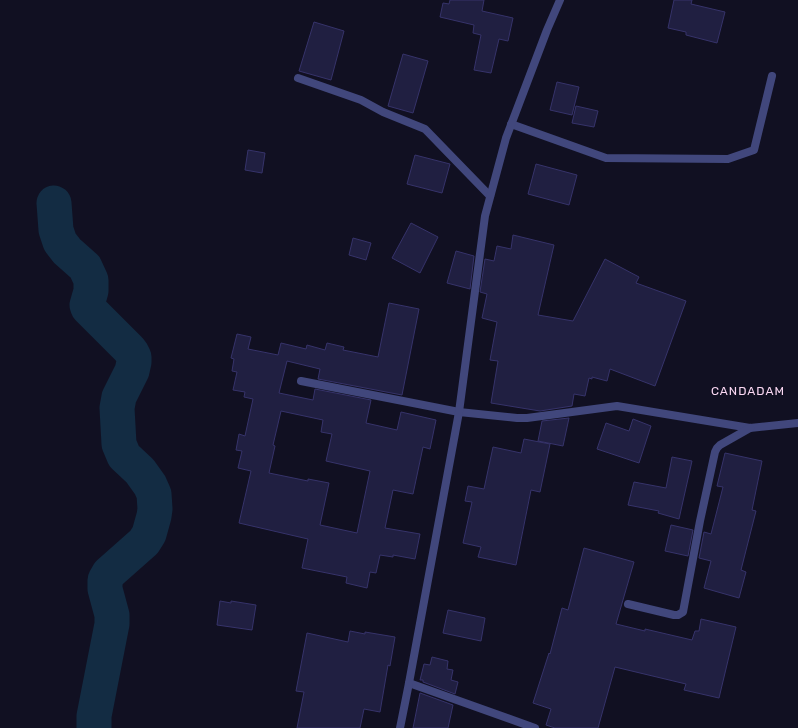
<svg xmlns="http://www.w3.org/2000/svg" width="798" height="728" viewBox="0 0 798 728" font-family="Rubik,sans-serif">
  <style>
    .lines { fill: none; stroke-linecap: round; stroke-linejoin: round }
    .river { stroke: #132c43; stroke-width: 35 }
    .building { fill: #201f41; stroke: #36336a; fill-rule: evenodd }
    .lane { stroke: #41477c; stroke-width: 8 }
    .street { stroke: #41477c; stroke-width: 8 }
    .labels { text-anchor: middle; stroke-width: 3.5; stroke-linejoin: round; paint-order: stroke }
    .quarter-label { font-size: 12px; letter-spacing: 1px; fill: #fbd8f3; stroke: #111022 }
  </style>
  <rect width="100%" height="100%" fill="#111022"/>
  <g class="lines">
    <path class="river" d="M 54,203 L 56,230 L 60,242 L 67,251 L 85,267 L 91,280 L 91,291 L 87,305 L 88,308 L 129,349 L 132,353 L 134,357 L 134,362 L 132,371 L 119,397 L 117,408 L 119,444 L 124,456 L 140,471 L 150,485 L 154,494 L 155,509 L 154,516 L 149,534 L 144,542 L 109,573 L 105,580 L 105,589 L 112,615 L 112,624 L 94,716 L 94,728"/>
  </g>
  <g class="building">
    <path d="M 450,0 L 484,0 L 482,11 L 513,18 L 508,41 L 499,39 L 491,73 L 474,70 L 481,35 L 473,33 L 474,25 L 440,17 L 443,3 L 449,4 Z"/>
    <path d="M 674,0 L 692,0 L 691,4 L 725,12 L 717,43 L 686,35 L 686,32 L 668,28 Z"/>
    <path d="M 314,22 L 344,31 L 331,80 L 299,71 Z"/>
    <path d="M 403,54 L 428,61 L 413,113 L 388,106 Z"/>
    <path d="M 557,82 L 579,87 L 572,115 L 550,110 Z"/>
    <path d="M 576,106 L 598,111 L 594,127 L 572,123 Z"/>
    <path d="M 248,150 L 265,153 L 262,173 L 245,170 Z"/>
    <path d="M 415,155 L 450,164 L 442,193 L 407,184 Z"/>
    <path d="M 536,164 L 577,175 L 569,205 L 528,194 Z"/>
    <path d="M 411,223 L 438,237 L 420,273 L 392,258 Z"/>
    <path d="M 513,235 L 554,245 L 538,315 L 573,321 L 605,259 L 639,277 L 636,283 L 686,301 L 655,386 L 610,369 L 607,381 L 592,377 L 592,379 L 589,378 L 585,396 L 574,394 L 572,406 L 540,411 L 491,403 L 498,361 L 490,360 L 497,322 L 482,318 L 487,294 L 480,292 L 485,259 L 494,261 L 497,246 L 511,249 Z"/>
    <path d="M 353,238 L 371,243 L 366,260 L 349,255 Z"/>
    <path d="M 456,251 L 474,256 L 470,289 L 447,283 Z"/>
    <path d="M 389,303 L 419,309 L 402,395 L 318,379 L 320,369 L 287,361 L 279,393 L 313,400 L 315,389 L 371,400 L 366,423 L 397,430 L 401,412 L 436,420 L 430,449 L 423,447 L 413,494 L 393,490 L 385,528 L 420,534 L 415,559 L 393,555 L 393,557 L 380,555 L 376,573 L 370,572 L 367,588 L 346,583 L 347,577 L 302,568 L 308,539 L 239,523 L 251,471 L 238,468 L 242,451 L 236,450 L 239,434 L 245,436 L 253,399 L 244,397 L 245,392 L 233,390 L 237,372 L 232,371 L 234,359 L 231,358 L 237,334 L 251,337 L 248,349 L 278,355 L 281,343 L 306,349 L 307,345 L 325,350 L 327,343 L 344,347 L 343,350 L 378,357 ZM 281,411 L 323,420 L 321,432 L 332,434 L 326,461 L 370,471 L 357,533 L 320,525 L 329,483 L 308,479 L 308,481 L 269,473 L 275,446 L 273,445 Z"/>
    <path d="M 569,418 L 563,446 L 538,441 L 542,421 Z"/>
    <path d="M 633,419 L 651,426 L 639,463 L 597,449 L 606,423 L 629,431 Z"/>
    <path d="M 524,439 L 550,444 L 540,492 L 531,490 L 516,565 L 478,557 L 481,547 L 463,543 L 472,502 L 465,501 L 468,486 L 484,489 L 493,447 L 521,453 Z"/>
    <path d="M 725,453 L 762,461 L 752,510 L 756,511 L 741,570 L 746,572 L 739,598 L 704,588 L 711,561 L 699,558 L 704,532 L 711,534 L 723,487 L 717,486 Z"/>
    <path d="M 672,457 L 692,461 L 679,519 L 658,513 L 659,511 L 628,505 L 634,482 L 666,488 Z"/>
    <path d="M 671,525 L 693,530 L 688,556 L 665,551 Z"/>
    <path d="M 584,548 L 634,562 L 616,624 L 645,631 L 645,629 L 692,640 L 695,631 L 699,631 L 701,619 L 736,627 L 719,698 L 684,690 L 686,684 L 615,667 L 598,728 L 555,728 L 546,725 L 551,709 L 533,703 L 549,653 L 550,654 L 562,608 L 568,610 Z"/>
    <path d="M 220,601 L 231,603 L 231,601 L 256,605 L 252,630 L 217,625 Z"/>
    <path d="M 448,610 L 485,618 L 481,641 L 443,633 Z"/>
    <path d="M 350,631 L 365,634 L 365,632 L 395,637 L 390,666 L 388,665 L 380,712 L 364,709 L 360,728 L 297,728 L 304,692 L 296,691 L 307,633 L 348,642 Z"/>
    <path d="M 432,657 L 448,661 L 447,669 L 453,670 L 451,680 L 458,682 L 455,694 L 423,682 L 423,680 L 420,680 L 424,664 L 430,665 Z"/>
    <path d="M 420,693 L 453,705 L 448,728 L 413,728 Z"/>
  </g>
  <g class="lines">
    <path class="lane" d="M 511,124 L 606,158 L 728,159 L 754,150 L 772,76"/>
    <g class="street">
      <path d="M 298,78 L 361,100 L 383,112 L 425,129 L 490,196"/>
      <path d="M 301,381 L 459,412 L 517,418 L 527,418 L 617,406 L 750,428 L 798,423"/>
      <path d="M 628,604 L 674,615 L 678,615 L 683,612 L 700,521 L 715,452 L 717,448 L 720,445 L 750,428"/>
      <path d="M 409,683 L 535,728"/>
      <path d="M 400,728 L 409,683 L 459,412 L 485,216 L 506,138 L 547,30 L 560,0"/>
    </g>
  </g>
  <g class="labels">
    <g class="quarter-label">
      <text x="748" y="395">CANDADAM</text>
    </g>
  </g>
</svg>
